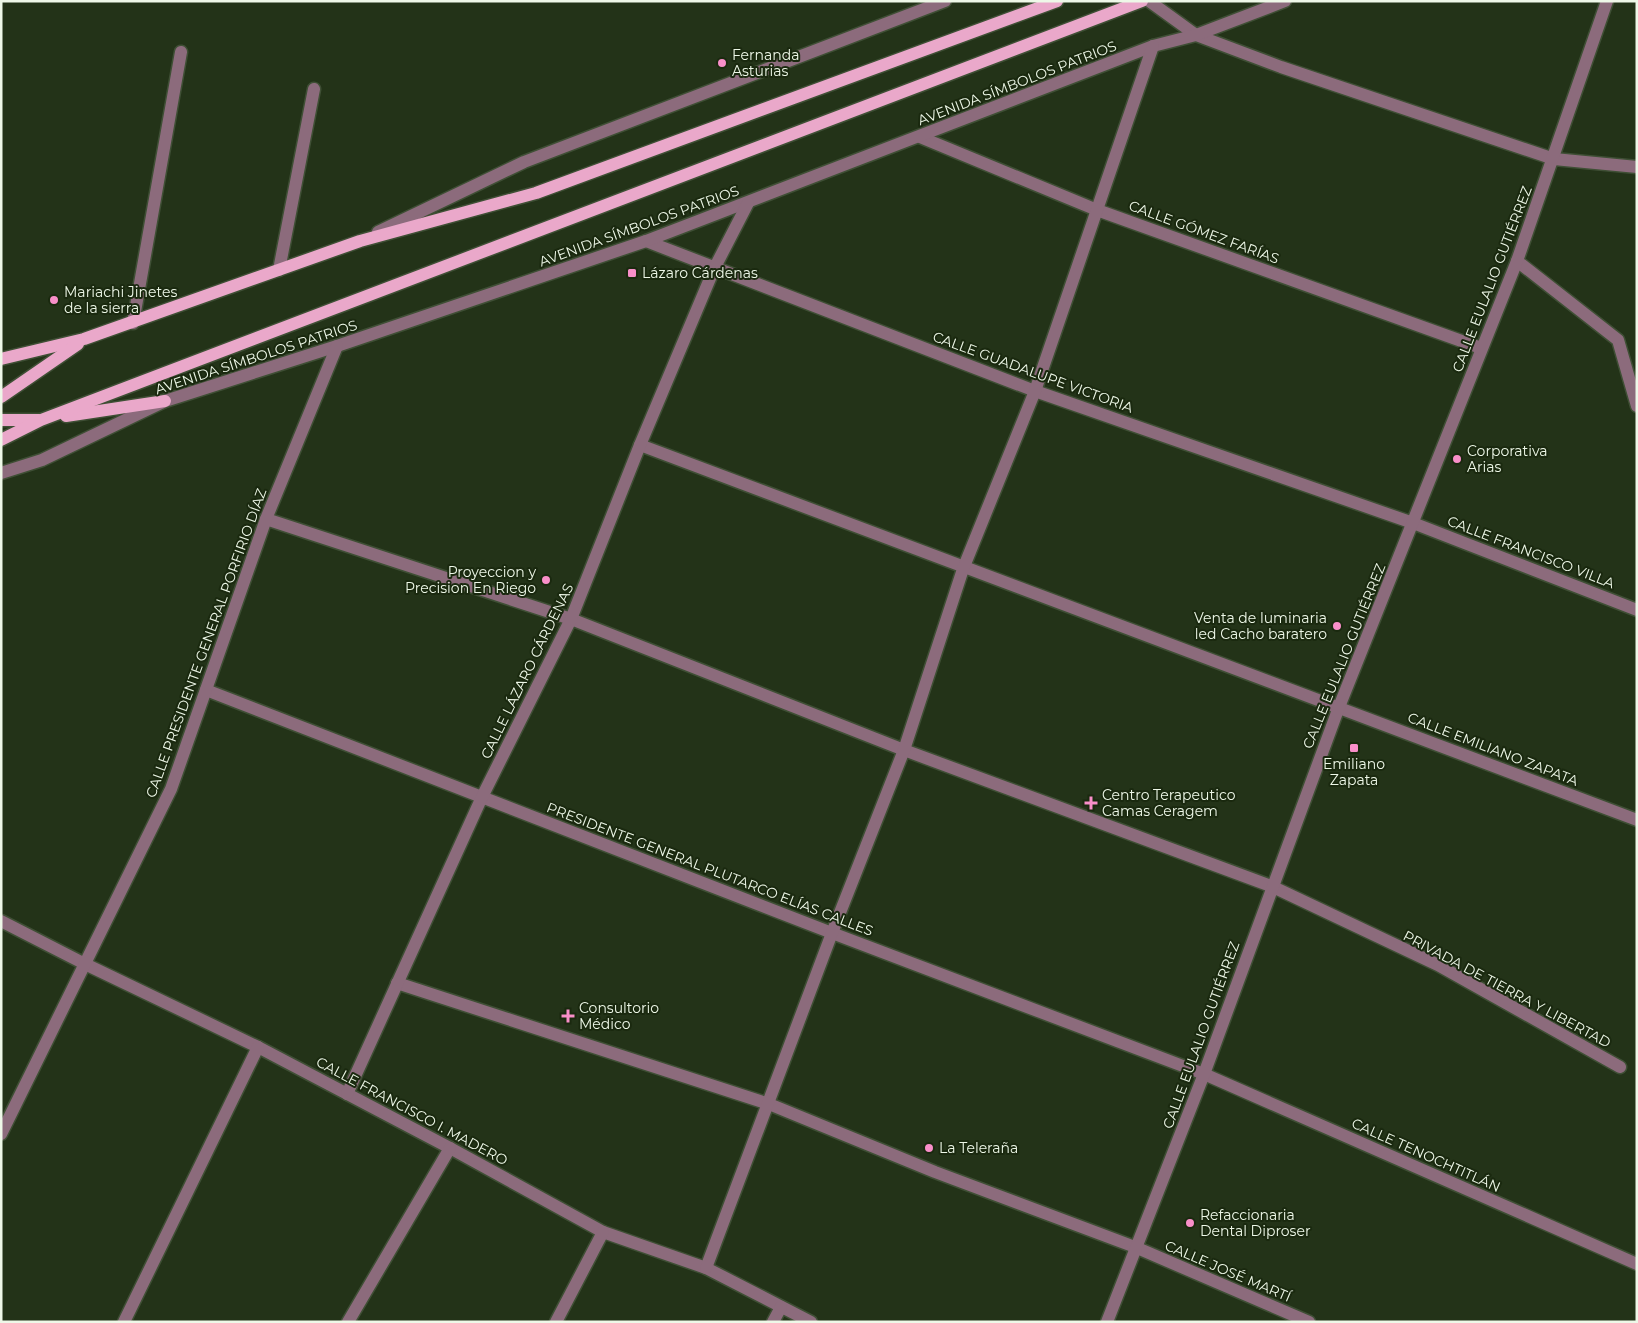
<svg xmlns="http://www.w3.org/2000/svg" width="1638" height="1323" viewBox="0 0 1638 1323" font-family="Montserrat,sans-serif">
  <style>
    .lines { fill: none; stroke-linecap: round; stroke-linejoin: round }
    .minor-casing { stroke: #3f4f35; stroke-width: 15 }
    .major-casing { stroke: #3f4f35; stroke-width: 15 }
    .minor { stroke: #8c6b7c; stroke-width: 12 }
    .major { stroke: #eaa8ca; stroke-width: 12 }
    .poi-dot { fill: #f98fc9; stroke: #1a290f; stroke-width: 2 }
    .labels { text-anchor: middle; stroke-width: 4; stroke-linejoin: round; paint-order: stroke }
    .poi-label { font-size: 14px; fill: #eef8e8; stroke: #1a290f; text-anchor: start }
    .street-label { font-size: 14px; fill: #eef8e8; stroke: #1a290f }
  </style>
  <rect width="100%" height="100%" fill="#233318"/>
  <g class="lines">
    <defs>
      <g id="minor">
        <path d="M 1149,1 L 1196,35 L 1281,67 L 1554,159 L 1637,167"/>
        <path d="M 920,137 L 1097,210 L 1481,348"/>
        <path d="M 378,232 L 524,162 L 945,1"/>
        <path d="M 646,241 L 1035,391 L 1413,523 L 1637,610"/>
        <path d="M 1517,261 L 1618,340 L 1637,406"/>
        <path d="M 279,270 L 314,89"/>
        <path d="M 133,323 L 181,52"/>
        <path d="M 640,445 L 1637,820"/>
        <path d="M 1,473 L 42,460 L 165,401 L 337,346 L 646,241 L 1153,46 L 1196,35 L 1285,1"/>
        <path d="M 266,519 L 571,619 L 904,750 L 1271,886 L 1438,965 L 1620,1067"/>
        <path d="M 206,690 L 832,933 L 1204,1074 L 1637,1264"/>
        <path d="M 1,921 L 85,964 L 258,1047 L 450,1148 L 603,1232 L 706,1268 L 811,1322"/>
        <path d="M 397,983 L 769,1104 L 935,1172 L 1135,1247 L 1309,1322"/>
        <path d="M 347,1094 L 482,797 L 571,619 L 640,445 L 714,269 L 748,203"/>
        <path d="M 1,1134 L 171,789 L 266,519 L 337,346"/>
        <path d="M 706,1268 L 832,933 L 904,750 L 963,569 L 1035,391 L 1153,46"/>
        <path d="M 124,1322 L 258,1047"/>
        <path d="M 348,1322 L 450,1148"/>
        <path d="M 556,1322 L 603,1232"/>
        <path d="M 773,1322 L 781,1307"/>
        <path d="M 1107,1322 L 1204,1074 L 1339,707 L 1517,261 L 1607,1"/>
      </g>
      <g id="major">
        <path d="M 1,359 L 84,339 L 360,241 L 536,193 L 1057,1"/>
        <path d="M 1,397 L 78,344"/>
        <path d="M 66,416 L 165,401"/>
        <path d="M 1,420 L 39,420"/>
        <path d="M 1,440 L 41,420 L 1142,1"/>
      </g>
    </defs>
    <use href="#minor" class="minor-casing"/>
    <use href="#major" class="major-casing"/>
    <use href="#minor" class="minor"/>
    <use href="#major" class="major"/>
  </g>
  <g class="poi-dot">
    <circle cx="722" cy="63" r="5"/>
    <rect x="627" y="268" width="10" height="10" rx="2.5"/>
    <circle cx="54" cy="300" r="5"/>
    <circle cx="1457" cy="459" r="5"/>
    <circle cx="546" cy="580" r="5"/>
    <circle cx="1337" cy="626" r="5"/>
    <rect x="1349" y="743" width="10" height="10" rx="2.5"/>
    <path d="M1088.5 795.5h5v5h5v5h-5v5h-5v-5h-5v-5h5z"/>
    <path d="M565.5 1008.5h5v5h5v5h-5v5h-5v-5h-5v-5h5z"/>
    <circle cx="929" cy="1148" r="5"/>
    <circle cx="1190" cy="1223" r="5"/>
  </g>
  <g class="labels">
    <g class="poi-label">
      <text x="732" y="60">Fernanda<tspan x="732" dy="16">Asturias</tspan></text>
      <text x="642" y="278">Lázaro Cárdenas</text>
      <text x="64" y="297">Mariachi Jinetes<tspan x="64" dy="16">de la sierra</tspan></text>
      <text x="1467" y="456">Corporativa<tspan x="1467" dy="16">Arias</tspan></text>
      <text x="536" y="577" text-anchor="end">Proyeccion y<tspan x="536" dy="16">Precision En Riego</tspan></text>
      <text x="1327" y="623" text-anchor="end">Venta de luminaria<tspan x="1327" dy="16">led Cacho baratero</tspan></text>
      <text x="1354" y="769" text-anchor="middle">Emiliano<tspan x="1354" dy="16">Zapata</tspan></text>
      <text x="1102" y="800">Centro Terapeutico<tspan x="1102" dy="16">Camas Ceragem</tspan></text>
      <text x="579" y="1013">Consultorio<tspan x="579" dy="16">Médico</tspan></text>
      <text x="939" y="1153">La Teleraña</text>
      <text x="1200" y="1220">Refaccionaria<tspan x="1200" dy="16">Dental Diproser</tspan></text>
    </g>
    <g class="street-label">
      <text transform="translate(1017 83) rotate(-21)" y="5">AVENIDA SÍMBOLOS PATRIOS</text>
      <text transform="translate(639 226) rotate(-20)" y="5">AVENIDA SÍMBOLOS PATRIOS</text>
      <text transform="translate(1204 232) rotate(20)" y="5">CALLE GÓMEZ FARÍAS</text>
      <text transform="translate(1492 279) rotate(-69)" y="5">CALLE EULALIO GUTIÉRREZ</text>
      <text transform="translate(256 357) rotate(-18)" y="5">AVENIDA SÍMBOLOS PATRIOS</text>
      <text transform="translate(1033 372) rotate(20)" y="5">CALLE GUADALUPE VICTORIA</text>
      <text transform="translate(1531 552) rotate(21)" y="5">CALLE FRANCISCO VILLA</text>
      <text transform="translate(206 643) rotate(-70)" y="5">CALLE PRESIDENTE GENERAL PORFIRIO DÍAZ</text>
      <text transform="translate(1344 656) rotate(-68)" y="5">CALLE EULALIO GUTIÉRREZ</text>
      <text transform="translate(527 671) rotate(-64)" y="5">CALLE LÁZARO CÁRDENAS</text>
      <text transform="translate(1493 749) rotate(21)" y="5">CALLE EMILIANO ZAPATA</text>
      <text transform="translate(710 869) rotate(21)" y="5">PRESIDENTE GENERAL PLUTARCO ELÍAS CALLES</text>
      <text transform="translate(1507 989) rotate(28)" y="5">PRIVADA DE TIERRA Y LIBERTAD</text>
      <text transform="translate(1201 1035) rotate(-70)" y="5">CALLE EULALIO GUTIÉRREZ</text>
      <text transform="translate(412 1111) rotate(28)" y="5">CALLE FRANCISCO I. MADERO</text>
      <text transform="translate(1426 1155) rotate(24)" y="5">CALLE TENOCHTITLÁN</text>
      <text transform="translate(1228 1271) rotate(23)" y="5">CALLE JOSÉ MARTÍ</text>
    </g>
  </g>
  <rect width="1638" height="1323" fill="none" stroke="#eef8e8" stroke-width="5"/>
</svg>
